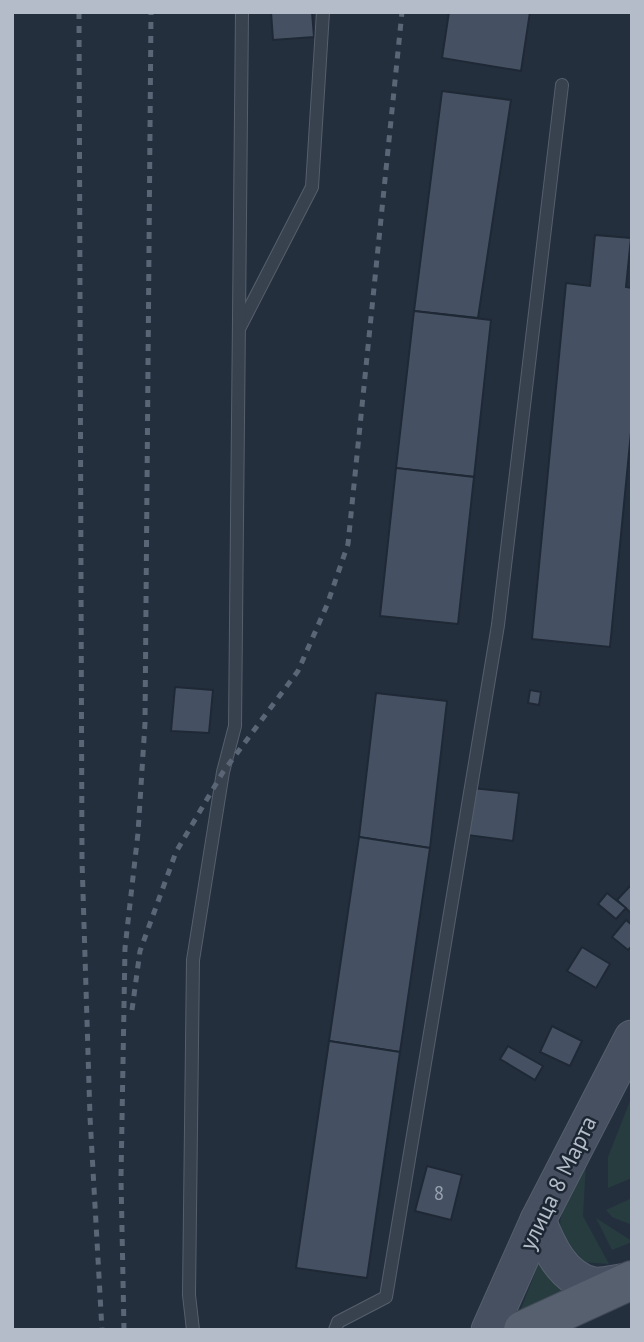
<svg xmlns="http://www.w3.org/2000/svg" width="644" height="1342" viewBox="0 0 644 1342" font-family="'PT Sans',sans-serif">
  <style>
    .green { fill: #263c3f }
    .building { fill: #455162; stroke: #1f2835; stroke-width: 2 }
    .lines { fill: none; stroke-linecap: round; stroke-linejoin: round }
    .lane-casing { stroke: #565f6c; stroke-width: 14 }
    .secondary-casing { stroke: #565f6c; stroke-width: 37 }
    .primary-casing { stroke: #414a57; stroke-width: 40 }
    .lane { stroke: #38414e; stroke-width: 12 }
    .secondary { stroke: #465061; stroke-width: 35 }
    .primary { stroke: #56606e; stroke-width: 38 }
    .rail { stroke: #5a6575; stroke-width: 5; stroke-dasharray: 7 7; stroke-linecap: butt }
    .labels { text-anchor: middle; stroke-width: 5; stroke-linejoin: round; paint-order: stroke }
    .number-label { font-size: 19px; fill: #98a1af }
    .street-label { font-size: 23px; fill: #b4bcc9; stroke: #1d2633 }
  </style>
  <rect width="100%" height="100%" fill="#242f3e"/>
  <g class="green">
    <path d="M 632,1096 L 632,1178 L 608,1188 L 608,1157 Z"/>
    <path d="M 586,1163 L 583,1216 L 609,1264 L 582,1262 C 576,1256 567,1248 563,1241 C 552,1216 575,1184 586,1163 Z"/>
    <path d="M 632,1198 L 632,1225 L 612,1217 L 606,1210 Z"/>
    <path d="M 596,1218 L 632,1241 L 632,1242 L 612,1250 Z"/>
    <path d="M 540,1260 L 573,1290 L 519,1314 Z"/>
  </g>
  <g class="building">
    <path d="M 271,12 L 312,12 L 314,37 L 273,40 Z"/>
    <path d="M 449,12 L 530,12 L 521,71 L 442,58 Z"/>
    <path d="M 442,91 L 511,100 L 478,318 L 414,311 Z"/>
    <path d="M 595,235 L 631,238 L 626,287 L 632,288 L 632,422 L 610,647 L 532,639 L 566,283 L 590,286 Z"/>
    <path d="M 414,311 L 491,320 L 474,477 L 396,468 Z"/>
    <path d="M 396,468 L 474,477 L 458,624 L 380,616 Z"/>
    <path d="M 175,687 L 213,690 L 209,733 L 171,731 Z"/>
    <path d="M 530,690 L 541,692 L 539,705 L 528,703 Z"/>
    <path d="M 376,693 L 447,701 L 430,848 L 359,837 Z"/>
    <path d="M 472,788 L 519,793 L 513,841 L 467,835 Z"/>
    <path d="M 359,837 L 430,848 L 400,1052 L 329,1041 Z"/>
    <path d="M 632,884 L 632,914 L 617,900 Z"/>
    <path d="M 607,893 L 626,908 L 616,919 L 598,904 Z"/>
    <path d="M 626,920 L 632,925 L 632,946 L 628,950 L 612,937 Z"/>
    <path d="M 582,947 L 610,964 L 596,988 L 567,971 Z"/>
    <path d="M 552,1026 L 582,1041 L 570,1066 L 540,1052 Z"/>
    <path d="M 329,1041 L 400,1052 L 367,1278 L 296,1268 Z"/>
    <path d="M 508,1046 L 543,1066 L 535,1080 L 500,1059 Z"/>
    <path d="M 427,1166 L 462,1175 L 451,1220 L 415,1211 Z"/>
  </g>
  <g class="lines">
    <defs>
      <g id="lane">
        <path d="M 240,327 L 312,187 L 323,12"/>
        <path d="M 193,1330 L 189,1295 L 193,960 L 223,772 L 235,726 L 242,12"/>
        <path d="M 335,1330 L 338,1322 L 386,1297 L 498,625 L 562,85"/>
      </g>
      <g id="secondary">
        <path d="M 538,1220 C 548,1246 563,1280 594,1285 C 604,1286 617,1282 628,1281"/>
        <path d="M 489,1330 L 538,1220 L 632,1038"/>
      </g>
      <path id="primary" d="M 523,1330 L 632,1280"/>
    </defs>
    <use href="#lane" class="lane-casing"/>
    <use href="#secondary" class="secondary-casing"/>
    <use href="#primary" class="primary-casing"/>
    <use href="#lane" class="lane"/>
    <use href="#secondary" class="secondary"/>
    <use href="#primary" class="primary"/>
    <g class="rail">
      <path d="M 79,12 L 82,860 L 90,1117 L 102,1330"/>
      <path d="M 132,1010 L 140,951 L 176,852 L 223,772 L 298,671 L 327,605 L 348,544 L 402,12"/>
      <path d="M 124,1330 L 121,1178 L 125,948 L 138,833 L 145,723 L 151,12"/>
    </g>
  </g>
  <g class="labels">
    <g class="number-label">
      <text x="439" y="1200">8</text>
    </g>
    <g class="street-label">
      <text transform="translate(558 1183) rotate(-64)" y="8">улица 8 Марта</text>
    </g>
  </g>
  <rect width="644" height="1342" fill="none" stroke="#b4bcc9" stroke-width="28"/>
</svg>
